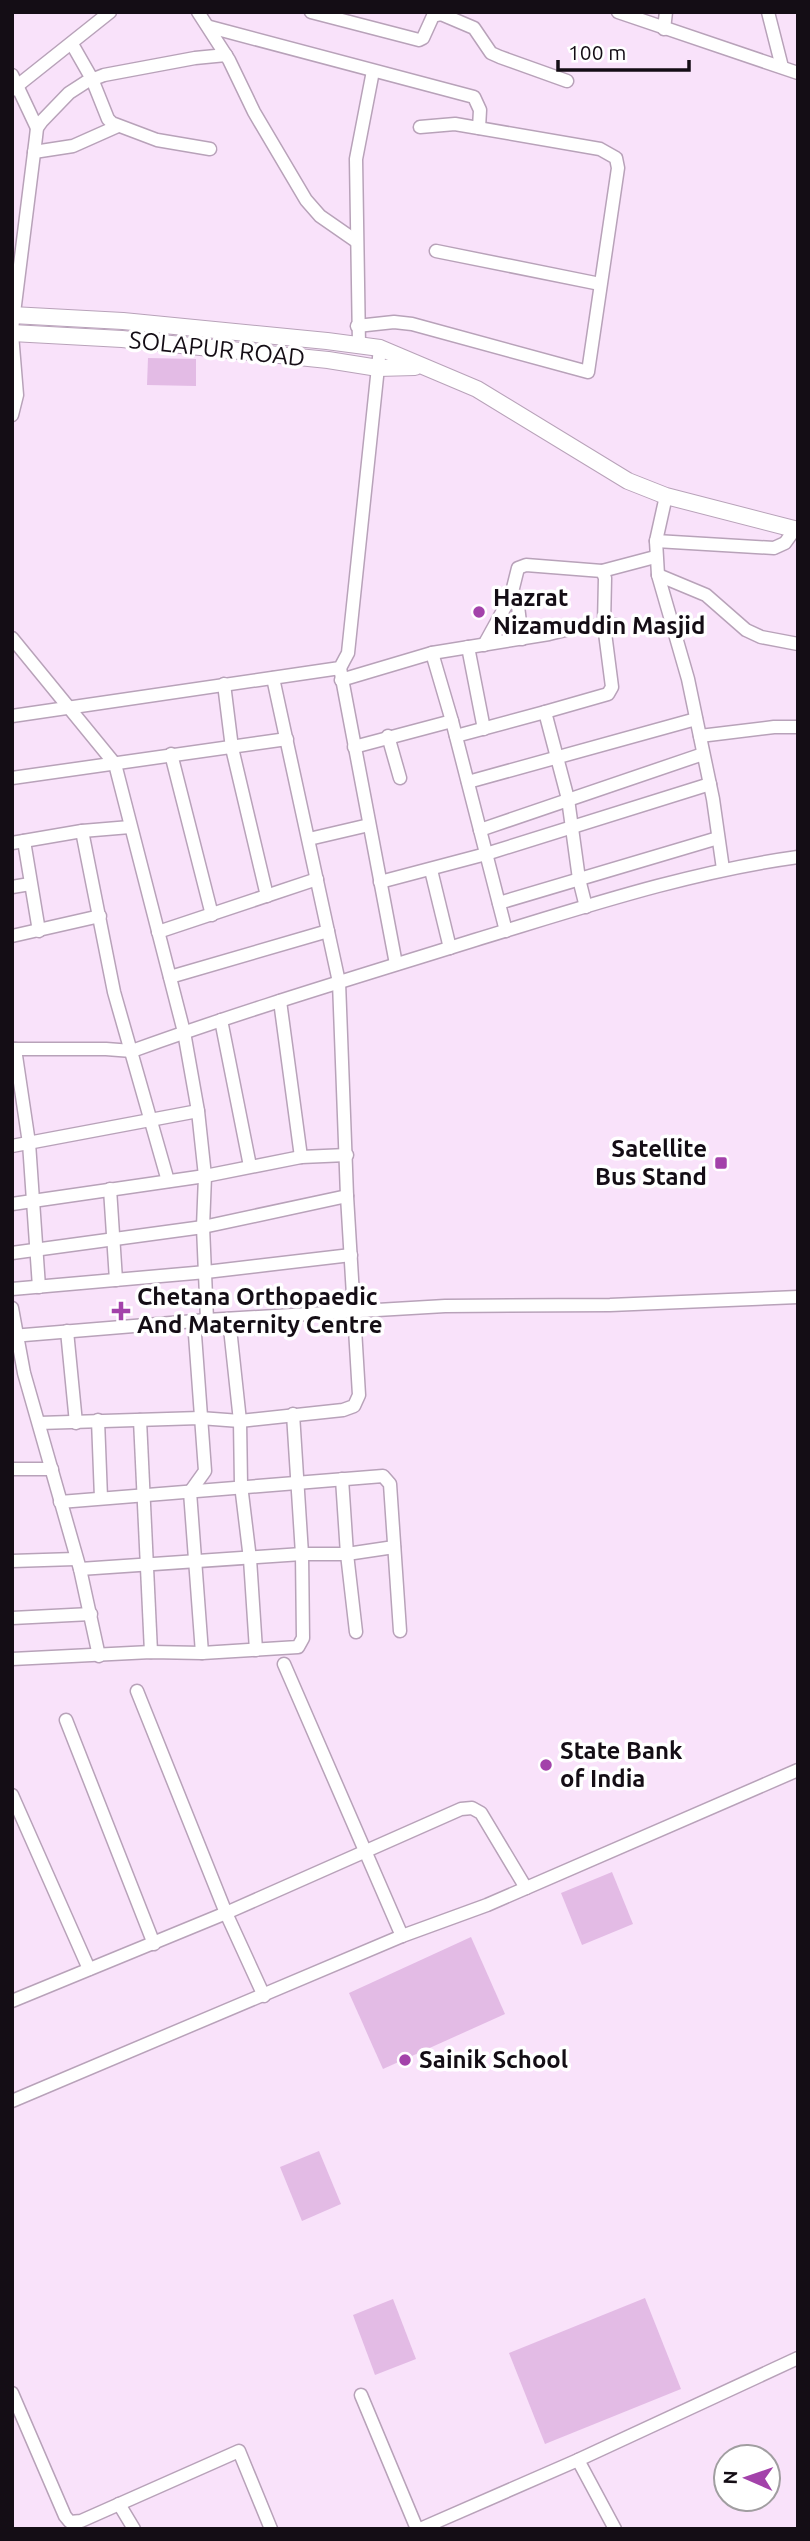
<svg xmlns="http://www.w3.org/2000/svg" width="810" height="2541" viewBox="0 0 810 2541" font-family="Ubuntu,sans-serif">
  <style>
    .green { fill: #e3bbe5 }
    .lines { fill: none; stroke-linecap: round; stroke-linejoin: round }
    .minor-casing { stroke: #b8a2b9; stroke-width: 15 }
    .major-casing { stroke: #b8a2b9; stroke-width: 18 }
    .minor { stroke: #fff; stroke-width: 12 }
    .major { stroke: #fff; stroke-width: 16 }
    .poi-dot { fill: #a342aa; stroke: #fff; stroke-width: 2.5 }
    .labels { text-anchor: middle; stroke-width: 7; stroke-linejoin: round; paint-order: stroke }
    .street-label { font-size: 24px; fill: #140d15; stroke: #fff }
    .poi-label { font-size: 24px; font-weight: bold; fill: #140d15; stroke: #fff; text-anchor: start }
  </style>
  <rect width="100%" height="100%" fill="#f9e2fa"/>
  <g class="green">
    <path d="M 148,358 L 196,359 L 196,386 L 147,385 Z"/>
    <path d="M 612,1872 L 633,1924 L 582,1945 L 561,1893 Z"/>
    <path d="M 471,1937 L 505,2014 L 383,2069 L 349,1993 Z"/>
    <path d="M 319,2151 L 341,2204 L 302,2221 L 280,2167 Z"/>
    <path d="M 645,2298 L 681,2389 L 545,2444 L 509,2353 Z"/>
    <path d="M 393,2299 L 416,2359 L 375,2375 L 353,2315 Z"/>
  </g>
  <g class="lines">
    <defs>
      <g id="minor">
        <path d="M 198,12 L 229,60 L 254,112 L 306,200 L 320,216 L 356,241"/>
        <path d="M 311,12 L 419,40 L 423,38 L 433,16 L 441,14 L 474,28 L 491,53 L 500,57 L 567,81"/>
        <path d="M 618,12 L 798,73"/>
        <path d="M 768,12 L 782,67"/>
        <path d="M 210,27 L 474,97 L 480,110 L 479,128"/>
        <path d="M 664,29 L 666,12"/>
        <path d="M 72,44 L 92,79 L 108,119 L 112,123 L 157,140 L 210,149"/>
        <path d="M 12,75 L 37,128"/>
        <path d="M 12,90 L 110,12"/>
        <path d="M 34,152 L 73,146 L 118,126"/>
        <path d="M 436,251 L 600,284"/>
        <path d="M 357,326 L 394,322 L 412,324 L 588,372 L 618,168 L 616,158 L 600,149 L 455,124 L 420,127"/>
        <path d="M 12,329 L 36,137 L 37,128 L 42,121 L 69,93 L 86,82 L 104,75 L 195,58 L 226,55"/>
        <path d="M 12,334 L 17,395 L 12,415"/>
        <path d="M 359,345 L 356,159 L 373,71"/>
        <path d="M 666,496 L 656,541 L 658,575 L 688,679 L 713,799 L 723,869"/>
        <path d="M 656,541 L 774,548 L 785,543 L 795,529"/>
        <path d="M 602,571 L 655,557"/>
        <path d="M 658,575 L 706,595 L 746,630 L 761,637 L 798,644"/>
        <path d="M 509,598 L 518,606 L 522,639"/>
        <path d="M 12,638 L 115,764 L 184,1032 L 198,1111 L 205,1176 L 203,1227 L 207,1320"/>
        <path d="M 484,645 L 511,596 L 518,568 L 526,565 L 602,571 L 605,578 L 604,625 L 612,687 L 608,694 L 545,712"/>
        <path d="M 468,647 L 484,729"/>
        <path d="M 432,653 L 452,721 L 506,931"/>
        <path d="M 340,668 L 396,964"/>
        <path d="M 341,680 L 432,653 L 549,634 L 578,627 L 616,625"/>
        <path d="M 224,684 L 232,748 L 267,896"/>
        <path d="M 12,716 L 340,668 L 348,653 L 380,348"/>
        <path d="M 388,736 L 400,778"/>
        <path d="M 456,736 L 545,712 L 568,799 L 579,879 L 586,907"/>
        <path d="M 700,736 L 774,727 L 798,727"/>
        <path d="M 354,747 L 452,721"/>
        <path d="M 171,754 L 212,915"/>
        <path d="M 12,778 L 287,739"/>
        <path d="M 468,782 L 696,719"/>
        <path d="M 480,830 L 703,754"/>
        <path d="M 82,831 L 114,992 L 168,1181"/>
        <path d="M 309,839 L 369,825"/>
        <path d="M 24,841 L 39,931"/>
        <path d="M 12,843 L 82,831 L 130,827"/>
        <path d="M 431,870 L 450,948"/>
        <path d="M 380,882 L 486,854 L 710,784"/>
        <path d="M 12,887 L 30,884"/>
        <path d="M 499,903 L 718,838"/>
        <path d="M 158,932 L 317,879"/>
        <path d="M 12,936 L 100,916"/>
        <path d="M 170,977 L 328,931"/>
        <path d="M 280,1001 L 301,1157"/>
        <path d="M 221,1020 L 250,1166"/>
        <path d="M 12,1049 L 106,1049 L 132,1051 C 245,1010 360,976 475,940 C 581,908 688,872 798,857"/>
        <path d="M 15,1049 L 29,1143 L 39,1287"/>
        <path d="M 12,1146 L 198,1111"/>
        <path d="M 110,1189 L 116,1280"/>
        <path d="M 12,1204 L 205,1176 L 301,1157 L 347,1155"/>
        <path d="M 12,1253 L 203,1227 L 347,1196"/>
        <path d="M 12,1289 L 206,1272 L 351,1255"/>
        <path d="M 12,1308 L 24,1373 L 80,1569 L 99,1656"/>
        <path d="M 229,1319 L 240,1421 L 241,1485 L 250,1559 L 256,1650"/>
        <path d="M 194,1321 L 205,1471 L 190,1492 L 202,1653"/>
        <path d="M 67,1331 L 76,1423"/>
        <path d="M 12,1336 L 207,1320 L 445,1306 L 610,1305 L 798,1297"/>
        <path d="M 98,1420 L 101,1498"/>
        <path d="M 140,1420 L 151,1652"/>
        <path d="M 39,1423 L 200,1418 L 240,1421 L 343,1410 L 354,1406 L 359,1395 L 347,1196 L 339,982 L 273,678"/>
        <path d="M 12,1469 L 52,1469"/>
        <path d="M 342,1479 L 347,1554 L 356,1632"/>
        <path d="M 60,1502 L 383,1476 L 390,1484 L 400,1631"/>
        <path d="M 12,1561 L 75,1559"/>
        <path d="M 80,1569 L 302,1554 L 347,1554 L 394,1547"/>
        <path d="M 12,1618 L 91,1614"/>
        <path d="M 12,1659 L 151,1652 L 202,1653 L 298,1647 L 303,1638 L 302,1554 L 293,1414"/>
        <path d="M 284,1664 L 402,1936"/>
        <path d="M 137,1691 L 226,1913 L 264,1996"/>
        <path d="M 66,1720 L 154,1944"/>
        <path d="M 12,1795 L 89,1969"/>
        <path d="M 12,2001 L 226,1913 L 461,1809 L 472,1808 L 481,1813 L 526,1888"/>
        <path d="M 12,2101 L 402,1936 L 487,1905 L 798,1770"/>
        <path d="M 12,2393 L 65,2516 L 70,2522 L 81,2521 L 239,2451 L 271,2529"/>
        <path d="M 361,2395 L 417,2529"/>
        <path d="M 578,2460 L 615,2529"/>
        <path d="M 119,2504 L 134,2529"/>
        <path d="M 420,2529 L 578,2460 L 798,2358"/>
      </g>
      <g id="major">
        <path d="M 12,315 L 123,321 L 327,341 L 380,348 L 477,389 L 628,481 L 666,496 L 798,530"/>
        <path d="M 12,333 L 122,339 L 328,360 L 378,368 L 415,367"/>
      </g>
    </defs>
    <use href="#minor" class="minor-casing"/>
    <use href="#major" class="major-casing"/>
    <use href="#minor" class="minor"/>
    <use href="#major" class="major"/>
  </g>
  <g class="poi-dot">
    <circle cx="479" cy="612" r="7"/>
    <rect x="714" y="1156" width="14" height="14" rx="3.5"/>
    <path d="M117.5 1300.5h7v7h7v7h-7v7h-7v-7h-7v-7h7z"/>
    <circle cx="546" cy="1765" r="7"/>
    <circle cx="405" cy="2060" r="7"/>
  </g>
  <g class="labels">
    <g class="street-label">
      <text transform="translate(217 349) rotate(6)" y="8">SOLAPUR ROAD</text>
    </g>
    <g class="poi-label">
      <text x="493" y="606">Hazrat<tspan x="493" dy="28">Nizamuddin Masjid</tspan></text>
      <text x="707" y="1157" text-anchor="end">Satellite<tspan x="707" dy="28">Bus Stand</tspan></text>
      <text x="137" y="1305">Chetana Orthopaedic<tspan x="137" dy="28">And Maternity Centre</tspan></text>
      <text x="560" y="1759">State Bank<tspan x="560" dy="28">of India</tspan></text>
      <text x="419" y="2068">Sainik School</text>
    </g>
  </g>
  <rect width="810" height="2541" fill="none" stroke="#140d15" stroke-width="28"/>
  <g transform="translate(747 2478) rotate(272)"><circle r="33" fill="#ffffff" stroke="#a19ea1" stroke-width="2"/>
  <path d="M0-5L12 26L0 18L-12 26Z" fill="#a342aa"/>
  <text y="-10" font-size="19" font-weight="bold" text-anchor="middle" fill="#140d15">N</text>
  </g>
  <path d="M558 60v10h131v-10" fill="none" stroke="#140d15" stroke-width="3.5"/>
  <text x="568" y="60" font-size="21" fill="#140d15" stroke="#ffffff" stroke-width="5" paint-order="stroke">100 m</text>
</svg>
